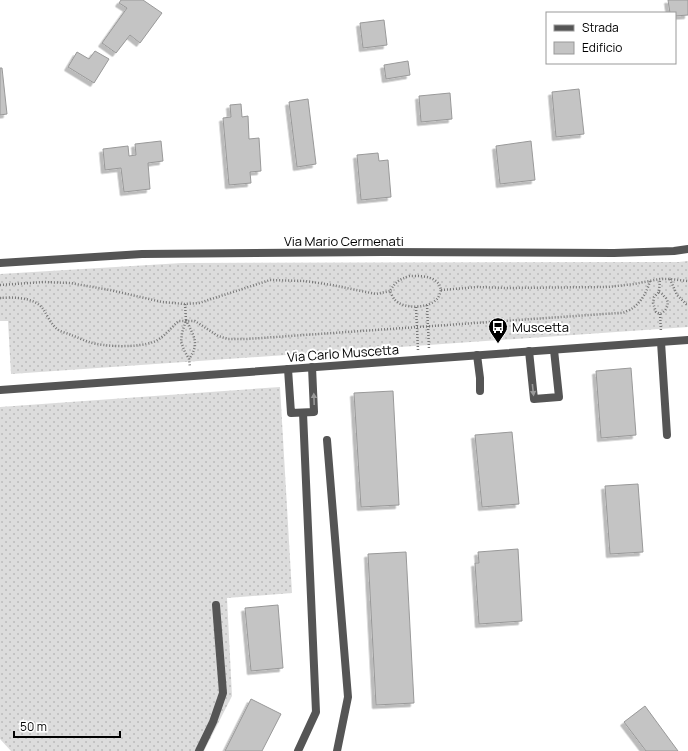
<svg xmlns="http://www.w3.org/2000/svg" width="688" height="751" viewBox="0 0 688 751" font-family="Manrope,sans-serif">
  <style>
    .grass { fill: url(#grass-dots) }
    .building { fill: #c4c4c4; stroke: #999; filter: url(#shadow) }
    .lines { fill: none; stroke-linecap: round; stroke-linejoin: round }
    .path { stroke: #777; stroke-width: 2.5; stroke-dasharray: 1 2; stroke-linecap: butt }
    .lane { stroke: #555; stroke-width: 8 }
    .street { stroke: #555; stroke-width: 8 }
    .oneway { fill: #999 }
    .labels { text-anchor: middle; stroke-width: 4; stroke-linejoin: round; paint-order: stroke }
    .street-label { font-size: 13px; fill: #000; stroke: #fff }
    .poi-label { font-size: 13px; fill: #000; stroke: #fff; text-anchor: start }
  </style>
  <defs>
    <pattern id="grass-dots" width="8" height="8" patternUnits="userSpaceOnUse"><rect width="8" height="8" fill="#dcdcdc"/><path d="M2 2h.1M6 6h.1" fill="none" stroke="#bbb" stroke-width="1.8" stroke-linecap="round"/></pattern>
    <filter id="shadow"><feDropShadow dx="-3.5" dy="3.5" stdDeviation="0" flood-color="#0004"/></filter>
  </defs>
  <rect width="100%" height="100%" fill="#fff"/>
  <g class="grass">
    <path d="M 688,261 L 688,327 L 11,374 L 8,321 L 0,321 L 0,274 L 182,263 L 679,262 Z"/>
    <path d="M 280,387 L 292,593 L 227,598 L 232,696 L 204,751 L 11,751 L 0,739 L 0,407 Z"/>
  </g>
  <g class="building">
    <path d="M 121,0 L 143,0 L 162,13 L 140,43 L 130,35 L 116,53 L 102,43 L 127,8 L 119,3 Z"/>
    <path d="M 668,0 L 688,0 L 688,15 L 675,16 L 675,13 L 670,13 Z"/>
    <path d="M 384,20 L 387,45 L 363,48 L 360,23 Z"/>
    <path d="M 95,51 L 109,59 L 94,83 L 68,67 L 77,52 L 89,59 Z"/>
    <path d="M 408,61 L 410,75 L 386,79 L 384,65 Z"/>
    <path d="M 0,68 L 2,68 L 7,114 L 0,115 Z"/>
    <path d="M 579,89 L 584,134 L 556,137 L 552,92 Z"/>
    <path d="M 450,93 L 452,119 L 421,122 L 419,96 Z"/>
    <path d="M 308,99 L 316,164 L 297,167 L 289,102 Z"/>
    <path d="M 241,104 L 242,117 L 248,116 L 249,139 L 259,138 L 261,171 L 250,172 L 251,183 L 229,185 L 223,118 L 231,117 L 230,105 Z"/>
    <path d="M 161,141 L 163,161 L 148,163 L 150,189 L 124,192 L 121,168 L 105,170 L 103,149 L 128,146 L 129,156 L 136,155 L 135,144 Z"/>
    <path d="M 531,141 L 535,180 L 500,184 L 496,146 Z"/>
    <path d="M 378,153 L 379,161 L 388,160 L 391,197 L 361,200 L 357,155 Z"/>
    <path d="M 631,368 L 636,435 L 601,438 L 596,371 Z"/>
    <path d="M 393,391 L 399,505 L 361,507 L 354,393 Z"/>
    <path d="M 512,432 L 519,504 L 482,507 L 475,435 Z"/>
    <path d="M 638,484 L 643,552 L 610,554 L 605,486 Z"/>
    <path d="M 518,549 L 522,621 L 479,624 L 475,563 L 479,563 L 478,552 Z"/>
    <path d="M 406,552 L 414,703 L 376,705 L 368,554 Z"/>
    <path d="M 278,605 L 283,668 L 251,671 L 245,608 Z"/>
    <path d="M 251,699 L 281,714 L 262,751 L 225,751 Z"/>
    <path d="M 645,706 L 678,751 L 646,751 L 624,722 Z"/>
  </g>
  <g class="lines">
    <g class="path">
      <path d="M 409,276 C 418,276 432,275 439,284 C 439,284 441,289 441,290 C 440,293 439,297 437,299 C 428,309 403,309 395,300 C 393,298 391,293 390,291 C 396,281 399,280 409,276 Z"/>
      <path d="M 670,279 L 677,295 L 686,304 L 688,304"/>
      <path d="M 0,285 L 44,282 L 70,283 L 110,290 L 162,302 L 185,304 L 199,303 L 270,280 L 305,281 L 332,285 L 376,294 L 390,291"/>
      <path d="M 441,290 L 477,287 L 506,288 L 608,287 L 634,284 L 660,279 L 670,279 L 688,281"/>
      <path d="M 659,292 C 661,293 663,294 664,296 C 671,302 667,311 660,314 L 656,312 L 653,303 L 654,297 L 659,292 L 660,279"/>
      <path d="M 0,298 C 13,297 35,297 43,309 C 47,315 51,324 57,329 C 61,332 67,333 71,335 C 77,337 83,340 89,342 C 104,347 137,348 153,342 C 163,339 170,328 179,321 L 195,321 L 218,336 L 228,339 L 247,339 L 618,313 C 621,313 624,313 627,311 C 639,307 647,292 650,281"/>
      <path d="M 185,304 L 186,320 L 182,333 L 181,342 L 185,352 L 189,359 L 190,367"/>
      <path d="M 427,305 L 429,349"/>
      <path d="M 416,307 L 418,350"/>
      <path d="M 660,314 L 661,332"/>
      <path d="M 186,320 C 194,337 200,343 189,359"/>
    </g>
    <g class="lane">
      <path d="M 661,342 L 667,435"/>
      <path d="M 529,351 L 534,399 L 559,397 L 554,350"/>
      <path d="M 477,355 L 480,378 L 480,391"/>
      <path d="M 288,369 L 291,413 L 314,412 L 312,367"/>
      <path d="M 298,751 L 316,712 L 303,413"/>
    </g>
    <g class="street">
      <path d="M 0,263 L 142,254 L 384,252 L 614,253 L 674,251 L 688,249"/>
      <path d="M 0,390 L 688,340"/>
      <path d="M 327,440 L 348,697 L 337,751"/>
      <path d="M 199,751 L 213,722 L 223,693 L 216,605"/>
    </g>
  </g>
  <defs><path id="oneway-solid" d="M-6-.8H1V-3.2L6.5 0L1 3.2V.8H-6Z"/></defs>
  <g class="oneway">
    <use href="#oneway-solid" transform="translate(533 390) rotate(84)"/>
    <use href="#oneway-solid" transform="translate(314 399) rotate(-92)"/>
  </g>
  <defs>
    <symbol id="bus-pin" viewBox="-11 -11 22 30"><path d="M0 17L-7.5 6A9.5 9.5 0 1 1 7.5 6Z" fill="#000" stroke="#fff"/><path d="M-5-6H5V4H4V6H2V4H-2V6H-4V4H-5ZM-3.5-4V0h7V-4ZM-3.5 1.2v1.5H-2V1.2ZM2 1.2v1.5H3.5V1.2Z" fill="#fff"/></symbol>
  </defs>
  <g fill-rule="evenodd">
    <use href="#bus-pin" x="487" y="316" width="22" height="30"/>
  </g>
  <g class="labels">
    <g class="street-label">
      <text x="344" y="246">Via Mario Cermenati</text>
      <text transform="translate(343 353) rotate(-4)" y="5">Via Carlo Muscetta</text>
    </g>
    <g class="poi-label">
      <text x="512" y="332">Muscetta</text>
    </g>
  </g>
  <rect x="546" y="12" width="130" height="52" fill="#ffffff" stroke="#999999"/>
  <rect x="554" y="25" width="20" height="6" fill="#555555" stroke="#999999"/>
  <text x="582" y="32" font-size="12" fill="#000000">Strada</text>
  <rect x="554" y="42" width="20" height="12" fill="#c4c4c4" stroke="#999999"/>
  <text x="582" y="52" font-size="12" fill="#000000">Edificio</text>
  <path d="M14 731v6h106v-6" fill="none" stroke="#000000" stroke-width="2"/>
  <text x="20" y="731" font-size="12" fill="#000000" stroke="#ffffff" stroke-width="3" paint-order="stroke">50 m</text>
</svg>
